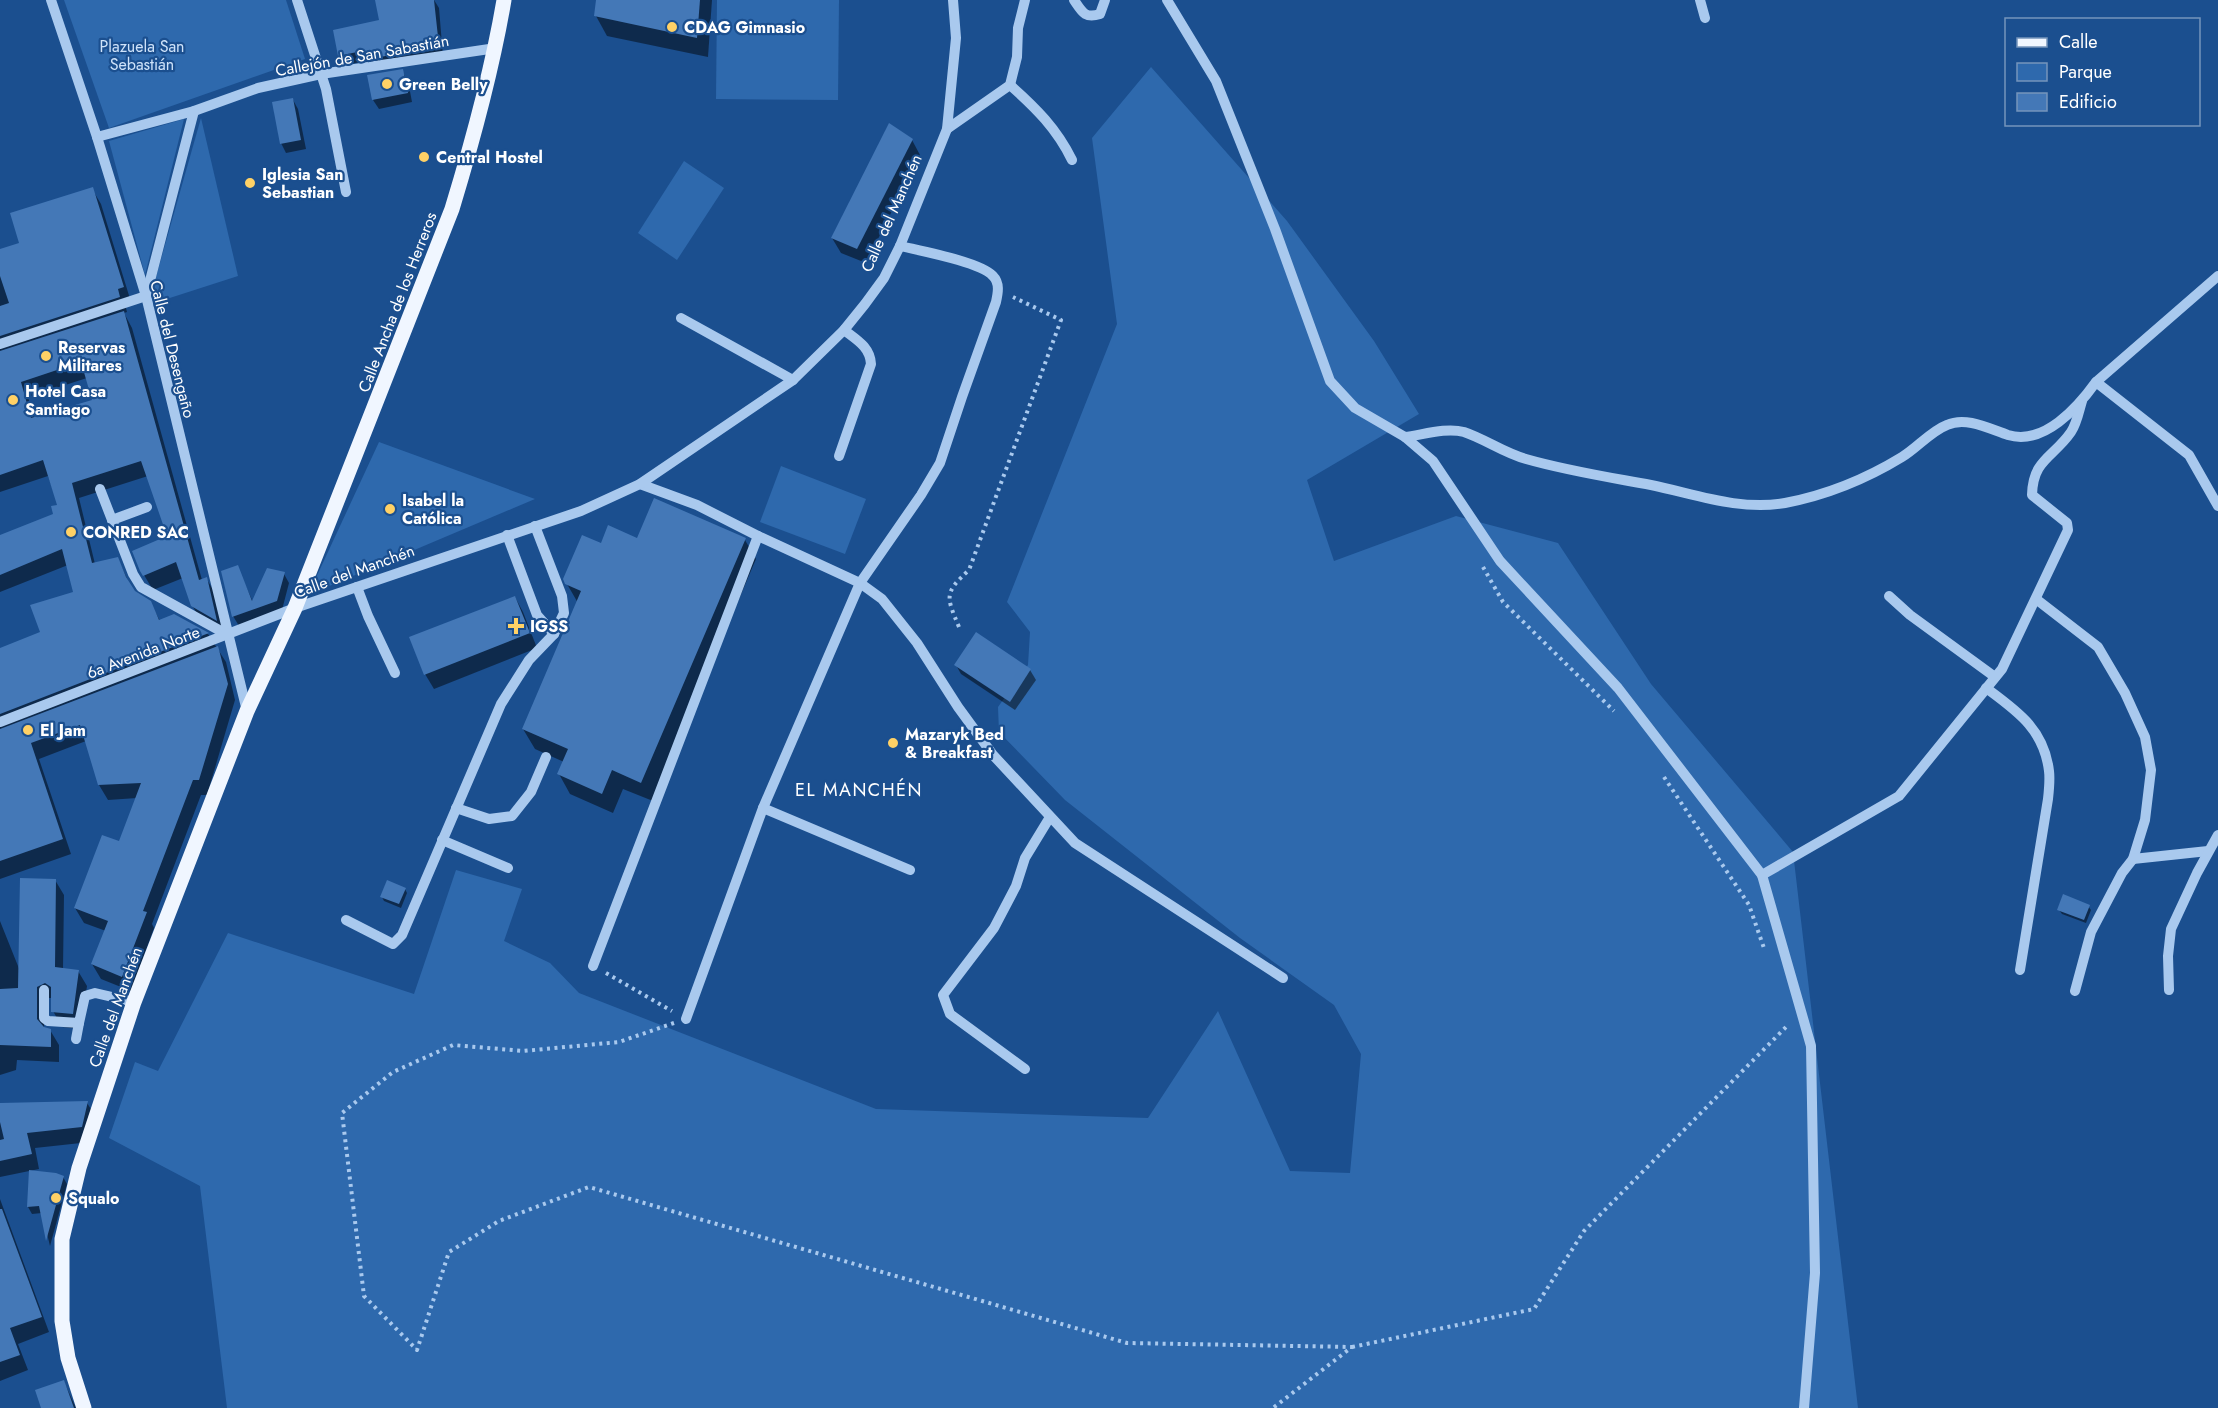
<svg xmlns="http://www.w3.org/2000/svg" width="2218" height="1408" viewBox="0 0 2218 1408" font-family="Jost,sans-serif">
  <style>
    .green { fill: #2e69ad }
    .shadow { fill: #0007; fill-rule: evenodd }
    .building { fill: #4478b7; fill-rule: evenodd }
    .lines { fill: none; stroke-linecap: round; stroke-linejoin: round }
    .path { stroke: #a9c9ee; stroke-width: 4; stroke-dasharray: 3 4.5; stroke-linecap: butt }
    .minor { stroke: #a9c9ee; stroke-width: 10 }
    .major { stroke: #f0f6ff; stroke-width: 15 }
    .poi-dot { fill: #ffd166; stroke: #1b4f8f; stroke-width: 2 }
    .labels { text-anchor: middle; stroke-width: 4.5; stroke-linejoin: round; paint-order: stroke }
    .poi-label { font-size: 16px; font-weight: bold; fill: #fff; stroke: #1b4f8f; text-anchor: start }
    .park-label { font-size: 16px; fill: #cfe3fa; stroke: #1b4f8f }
    .street-label { font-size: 16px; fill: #fff; stroke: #1b4f8f }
    .neighbourhood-label { font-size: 18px; letter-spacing: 1.5px; fill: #fff; stroke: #1b4f8f }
  </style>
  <rect width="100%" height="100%" fill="#1b4f8f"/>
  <g class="green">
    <path d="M 64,0 L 286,0 L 305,59 L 109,128 Z"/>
    <path d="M 717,0 L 839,0 L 838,100 L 716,99 Z"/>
    <path d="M 1151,67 L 1287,221 L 1374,341 L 1419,414 L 1307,480 L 1334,561 L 1456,516 L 1558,543 L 1651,684 L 1793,852 L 1858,1408 L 227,1408 L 200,1186 L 109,1138 L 135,1062 L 158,1071 L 228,933 L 414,994 L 456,870 L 522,889 L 504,941 L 550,963 L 579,993 L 876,1109 L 1148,1118 L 1218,1011 L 1290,1171 L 1350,1173 L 1361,1054 L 1334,1005 L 1240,938 L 1065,800 L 999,732 L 998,707 L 1028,665 L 1030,632 L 1007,602 L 1117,324 L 1092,138 Z"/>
    <path d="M 201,118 L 238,276 L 148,305 Z"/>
    <path d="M 184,119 L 145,275 L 109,141 Z"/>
    <path d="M 684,161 L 724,188 L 677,260 L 638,233 Z"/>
    <path d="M 379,442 L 535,499 L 308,595 Z"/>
    <path d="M 781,466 L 866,499 L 845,554 L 760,522 Z"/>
  </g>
  <g class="shadow">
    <path d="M 377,0 L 434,0 L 439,8 L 443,56 L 371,69 L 366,61 L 345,65 L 340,56 L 381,22 Z"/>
    <path d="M 597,0 L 712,0 L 708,57 L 607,36 L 596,16 Z"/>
    <path d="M 402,71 L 408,81 L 412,102 L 379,109 L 373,100 Z"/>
    <path d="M 293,100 L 298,109 L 306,149 L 286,153 L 281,143 Z"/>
    <path d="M 912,140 L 920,155 L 866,263 L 841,253 L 832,238 Z"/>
    <path d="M 92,189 L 101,204 L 131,302 L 125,304 L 127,312 L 124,313 L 132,328 L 202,580 L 206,578 L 215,593 L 224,634 L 201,621 L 192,605 L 183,578 L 153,590 L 141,570 L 169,537 L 148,476 L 79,498 L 95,564 L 118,559 L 133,592 L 150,602 L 160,621 L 174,615 L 208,634 L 226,662 L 235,700 L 207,795 L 201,795 L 152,924 L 154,928 L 131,991 L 101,979 L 92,964 L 106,931 L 84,923 L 75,908 L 120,843 L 137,798 L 108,800 L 99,785 L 86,741 L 39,759 L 71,854 L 0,879 L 0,649 L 42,633 L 75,593 L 68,565 L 0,592 L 0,536 L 55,515 L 59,506 L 48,476 L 0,492 L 0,251 L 21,243 ZM 87,378 L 94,401 L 34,418 L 28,397 Z"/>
    <path d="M 638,540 L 745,540 L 756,559 L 653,801 L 623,789 L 613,813 L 570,794 L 559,774 L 564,762 L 535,749 L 523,729 L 578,603 L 567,584 L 601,545 Z"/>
    <path d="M 237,567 L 253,602 L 284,574 L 289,583 L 282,610 L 239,626 L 233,616 Z"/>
    <path d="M 515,597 L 523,612 L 537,648 L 434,689 L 425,674 Z"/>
    <path d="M 956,665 L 1030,670 L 1036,680 L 1015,710 L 961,674 Z"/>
    <path d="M 55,880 L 64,895 L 63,969 L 78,971 L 87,986 L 81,1029 L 62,1027 L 53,1011 L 53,998 L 49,998 L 44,1006 L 44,1029 L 50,1030 L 59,1045 L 59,1062 L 17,1060 L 16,1070 L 0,1075 L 0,921 L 20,971 Z"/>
    <path d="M 405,889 L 407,893 L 401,908 L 384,901 L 382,897 Z"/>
    <path d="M 2088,906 L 2091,910 L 2086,923 L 2062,914 L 2059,910 Z"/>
    <path d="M 87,1103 L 96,1117 L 90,1142 L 35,1148 L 39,1169 L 0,1177 L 0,1104 Z"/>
    <path d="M 30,1171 L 63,1177 L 67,1184 L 50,1246 L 42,1213 L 32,1214 L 28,1207 Z"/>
    <path d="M 0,1199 L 49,1332 L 18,1344 L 28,1370 L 0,1381 Z"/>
    <path d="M 64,1382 L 76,1408 L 43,1408 Z"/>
  </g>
  <g class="building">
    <path d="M 375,0 L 434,0 L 439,46 L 364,60 L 362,51 L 338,56 L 333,30 L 379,20 Z"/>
    <path d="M 596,0 L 700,0 L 697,38 L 594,16 Z"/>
    <path d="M 403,69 L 408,93 L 372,100 L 367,75 Z"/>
    <path d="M 293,98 L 301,140 L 280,144 L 272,102 Z"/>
    <path d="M 889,123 L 913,139 L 857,249 L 831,238 Z"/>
    <path d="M 93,187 L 124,287 L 118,289 L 120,297 L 0,336 L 0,306 L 9,303 L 0,276 L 0,249 L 19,243 L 10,213 Z"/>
    <path d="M 124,311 L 199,580 L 207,577 L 217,621 L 191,606 L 176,562 L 143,576 L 140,571 L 132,551 L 167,536 L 141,461 L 72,483 L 92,563 L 118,557 L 126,577 L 135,591 L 151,601 L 159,620 L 174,614 L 209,633 L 0,714 L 0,648 L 40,632 L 30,605 L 73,592 L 62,549 L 0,575 L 0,535 L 53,514 L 51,506 L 57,505 L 43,460 L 0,475 L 0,351 ZM 81,362 L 92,400 L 31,418 L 21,382 Z"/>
    <path d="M 654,498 L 746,538 L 641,783 L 612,770 L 602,794 L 557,774 L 568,749 L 522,729 L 581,591 L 565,584 L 563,579 L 582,535 L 601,543 L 608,525 L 637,538 Z"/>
    <path d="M 238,565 L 252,601 L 267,568 L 285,572 L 277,601 L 232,617 L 221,571 Z"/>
    <path d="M 515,596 L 530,633 L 424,675 L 409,637 Z"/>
    <path d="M 976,632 L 1031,669 L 1010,702 L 954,665 Z"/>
    <path d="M 218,646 L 228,684 L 199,780 L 193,780 L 143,911 L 147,912 L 122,977 L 91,964 L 108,921 L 74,908 L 102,835 L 119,841 L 141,783 L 98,785 L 80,725 L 31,743 L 63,839 L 0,861 L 0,729 Z"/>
    <path d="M 20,878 L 56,879 L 55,967 L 79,970 L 73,1014 L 51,1012 L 51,987 L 45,983 L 37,987 L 37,1019 L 44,1027 L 51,1029 L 51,1047 L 0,1045 L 0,989 L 18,988 Z"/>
    <path d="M 387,880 L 406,888 L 399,904 L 380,897 Z"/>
    <path d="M 2063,894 L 2090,905 L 2084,920 L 2057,910 Z"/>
    <path d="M 88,1101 L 82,1127 L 27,1133 L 32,1154 L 0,1161 L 0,1140 L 4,1139 L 0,1122 L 0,1103 Z"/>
    <path d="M 29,1170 L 56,1173 L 64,1176 L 46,1241 L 39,1206 L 27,1207 Z"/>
    <path d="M 0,1209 L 2,1209 L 42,1317 L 10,1328 L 20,1355 L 0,1362 Z"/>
    <path d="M 64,1380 L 74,1408 L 41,1408 L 35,1390 Z"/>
  </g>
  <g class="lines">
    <g class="path">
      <path d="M 1483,567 L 1503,602 L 1614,711"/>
      <path d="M 959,627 C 946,596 944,593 969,570 L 1061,320 L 1013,297"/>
      <path d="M 1664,777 L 1749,905 L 1765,951"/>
      <path d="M 606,973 L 672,1011"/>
      <path d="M 674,1023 L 619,1042 L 523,1051 L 453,1045 L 393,1072 L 342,1113 L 364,1296 L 417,1350 L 449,1252 L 499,1221 L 589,1187 L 1127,1343 L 1352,1347 L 1273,1408"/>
      <path d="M 1352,1347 L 1534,1309 L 1584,1231 L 1789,1024"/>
    </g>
    <g class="minor">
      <path d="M 51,0 L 97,137 L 146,296 L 247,711"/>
      <path d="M 297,0 L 326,89 L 346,192"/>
      <path d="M 1074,0 C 1082,12 1085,19 1100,14 L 1105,0"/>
      <path d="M 1167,0 L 1216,81 L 1275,229 L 1330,381 L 1355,408 L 1405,437 L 1433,461 L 1500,561 L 1618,688 L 1762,875 L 1811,1046 L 1815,1273 L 1804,1408"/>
      <path d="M 1700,0 L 1705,18"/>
      <path d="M 1010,85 C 1036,108 1057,129 1072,160"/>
      <path d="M 947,129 L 1010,85 L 1017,57 L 1018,28 L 1025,0"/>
      <path d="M 97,137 L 194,111 L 258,88 L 321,74 L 496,48"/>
      <path d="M 681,318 L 793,380"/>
      <path d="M 0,344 L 146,296 L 194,111"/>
      <path d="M 2096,382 L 2189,455 L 2218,506"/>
      <path d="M 1405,437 C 1422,435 1446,427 1464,432 C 1485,439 1504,453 1526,459 C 1568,471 1608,477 1651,485 C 1695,494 1739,511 1785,503 C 1827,495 1866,479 1902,457 C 1917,448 1931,431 1947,425 C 1966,416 1990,429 2008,435 C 2044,446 2078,407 2096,382 L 2218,276"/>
      <path d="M 839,456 L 871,364 C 870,347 857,340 844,330"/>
      <path d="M 640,484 L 697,505 L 758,536 L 860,583 L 882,599 L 917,643 L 958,707 L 993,755 L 1075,843 L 1283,978"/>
      <path d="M 100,489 L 133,574 L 141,587 L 228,635"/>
      <path d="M 112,520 L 147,507"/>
      <path d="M 507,535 L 537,615 L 554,634"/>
      <path d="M 357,587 L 368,616 L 395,673"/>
      <path d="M 1889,596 L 1910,615 L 1995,677"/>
      <path d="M 2036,599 L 2098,647 L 2125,693 L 2145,737 L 2151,770 L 2145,820 L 2133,859 L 2122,873 L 2091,932 L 2075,991"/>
      <path d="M 1986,688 C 2017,711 2044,729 2049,771 C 2050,779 2049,790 2048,799 L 2020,970"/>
      <path d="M 0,722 L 295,608 L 581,511 L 640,484 L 793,380 L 844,330 L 865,304 L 884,278 L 900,246 L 947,129 L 956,38 L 953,0"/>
      <path d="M 456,808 L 489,819 L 512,816 L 531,792 L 546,757"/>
      <path d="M 763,808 L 910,870"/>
      <path d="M 442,840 L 508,868"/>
      <path d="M 2133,859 L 2208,851"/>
      <path d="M 1762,875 L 1899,796 L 2002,669 L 2068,530 L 2067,523 L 2032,495 C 2033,459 2053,458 2071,432 C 2077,423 2079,411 2082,401"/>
      <path d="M 346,920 L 393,944 L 402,935 L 501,704 L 529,660 L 554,634 L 564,613 L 562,596 L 535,526"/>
      <path d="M 593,966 L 758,536"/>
      <path d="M 44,990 L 44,1018 L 48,1021 L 79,1023 L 85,996 L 95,993 L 134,1002"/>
      <path d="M 2169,990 L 2168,956 L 2171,929 L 2197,873 L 2218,835"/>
      <path d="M 686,1019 L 763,808 L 860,583 L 921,495 L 940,463 L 962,397 L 996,302 C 998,293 1000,283 993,276 C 980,262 921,251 900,246"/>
      <path d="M 76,1039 L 79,1023"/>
      <path d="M 1025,1069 L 950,1014 L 943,995 L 994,928 L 1016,886 L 1025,858 L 1050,817"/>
    </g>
    <path class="major" d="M 84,1408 L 68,1358 L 62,1321 L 62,1239 L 79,1168 L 134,1002 L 247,711 L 295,608 L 452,209 C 473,140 492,71 504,0"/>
  </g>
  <g class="poi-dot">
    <circle cx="672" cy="27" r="6"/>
    <circle cx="387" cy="84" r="6"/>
    <circle cx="424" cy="157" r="6"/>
    <circle cx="250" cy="183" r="6"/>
    <circle cx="46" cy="356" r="6"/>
    <circle cx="13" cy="400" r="6"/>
    <circle cx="390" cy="509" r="6"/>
    <circle cx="71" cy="532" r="6"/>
    <path d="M513 617h6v6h6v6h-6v6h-6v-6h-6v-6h6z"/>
    <circle cx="28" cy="730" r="6"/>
    <circle cx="893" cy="743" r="6"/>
    <circle cx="56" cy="1198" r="6"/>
  </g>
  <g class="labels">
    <g class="poi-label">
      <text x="684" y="33">CDAG Gimnasio</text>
      <text x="399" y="90">Green Belly</text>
      <text x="436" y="163">Central Hostel</text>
      <text x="262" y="180">Iglesia San<tspan x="262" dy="18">Sebastian</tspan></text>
      <text x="58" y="353">Reservas<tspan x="58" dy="18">Militares</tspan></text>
      <text x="25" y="397">Hotel Casa<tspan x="25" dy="18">Santiago</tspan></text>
      <text x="402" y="506">Isabel la<tspan x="402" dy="18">Católica</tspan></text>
      <text x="83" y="538">CONRED SAC</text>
      <text x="530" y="632">IGSS</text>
      <text x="40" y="736">El Jam</text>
      <text x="905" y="740">Mazaryk Bed<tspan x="905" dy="18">&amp; Breakfast</tspan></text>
      <text x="68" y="1204">Squalo</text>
    </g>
    <g class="park-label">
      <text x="142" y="52">Plazuela San<tspan x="142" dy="18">Sebastián</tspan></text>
    </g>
    <g class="street-label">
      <text transform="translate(362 55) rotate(-10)" y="6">Callejón de San Sabastián</text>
      <text transform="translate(891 213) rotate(-66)" y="6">Calle del Manchén</text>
      <text transform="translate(397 302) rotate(-69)" y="6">Calle Ancha de los Herreros</text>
      <text transform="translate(173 349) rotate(76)" y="6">Calle del Desengaño</text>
      <text transform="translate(354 571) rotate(-20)" y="6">Calle del Manchén</text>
      <text transform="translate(143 652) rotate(-21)" y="6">6a Avenida Norte</text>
      <text transform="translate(115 1007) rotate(-70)" y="6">Calle del Manchén</text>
    </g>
    <g class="neighbourhood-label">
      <text x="859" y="796">EL MANCHÉN</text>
    </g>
  </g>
  <rect x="2005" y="18" width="195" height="108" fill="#1b4f8f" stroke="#7695bc" stroke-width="1.5"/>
  <rect x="2017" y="38" width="30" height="9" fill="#f0f6ff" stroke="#7695bc" stroke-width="1.5"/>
  <text x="2059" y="48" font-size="18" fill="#ffffff">Calle</text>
  <rect x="2017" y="63" width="30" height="18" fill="#2e69ad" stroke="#7695bc" stroke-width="1.5"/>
  <text x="2059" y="78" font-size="18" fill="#ffffff">Parque</text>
  <rect x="2017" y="93" width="30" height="18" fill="#4478b7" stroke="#7695bc" stroke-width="1.5"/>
  <text x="2059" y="108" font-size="18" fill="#ffffff">Edificio</text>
</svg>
